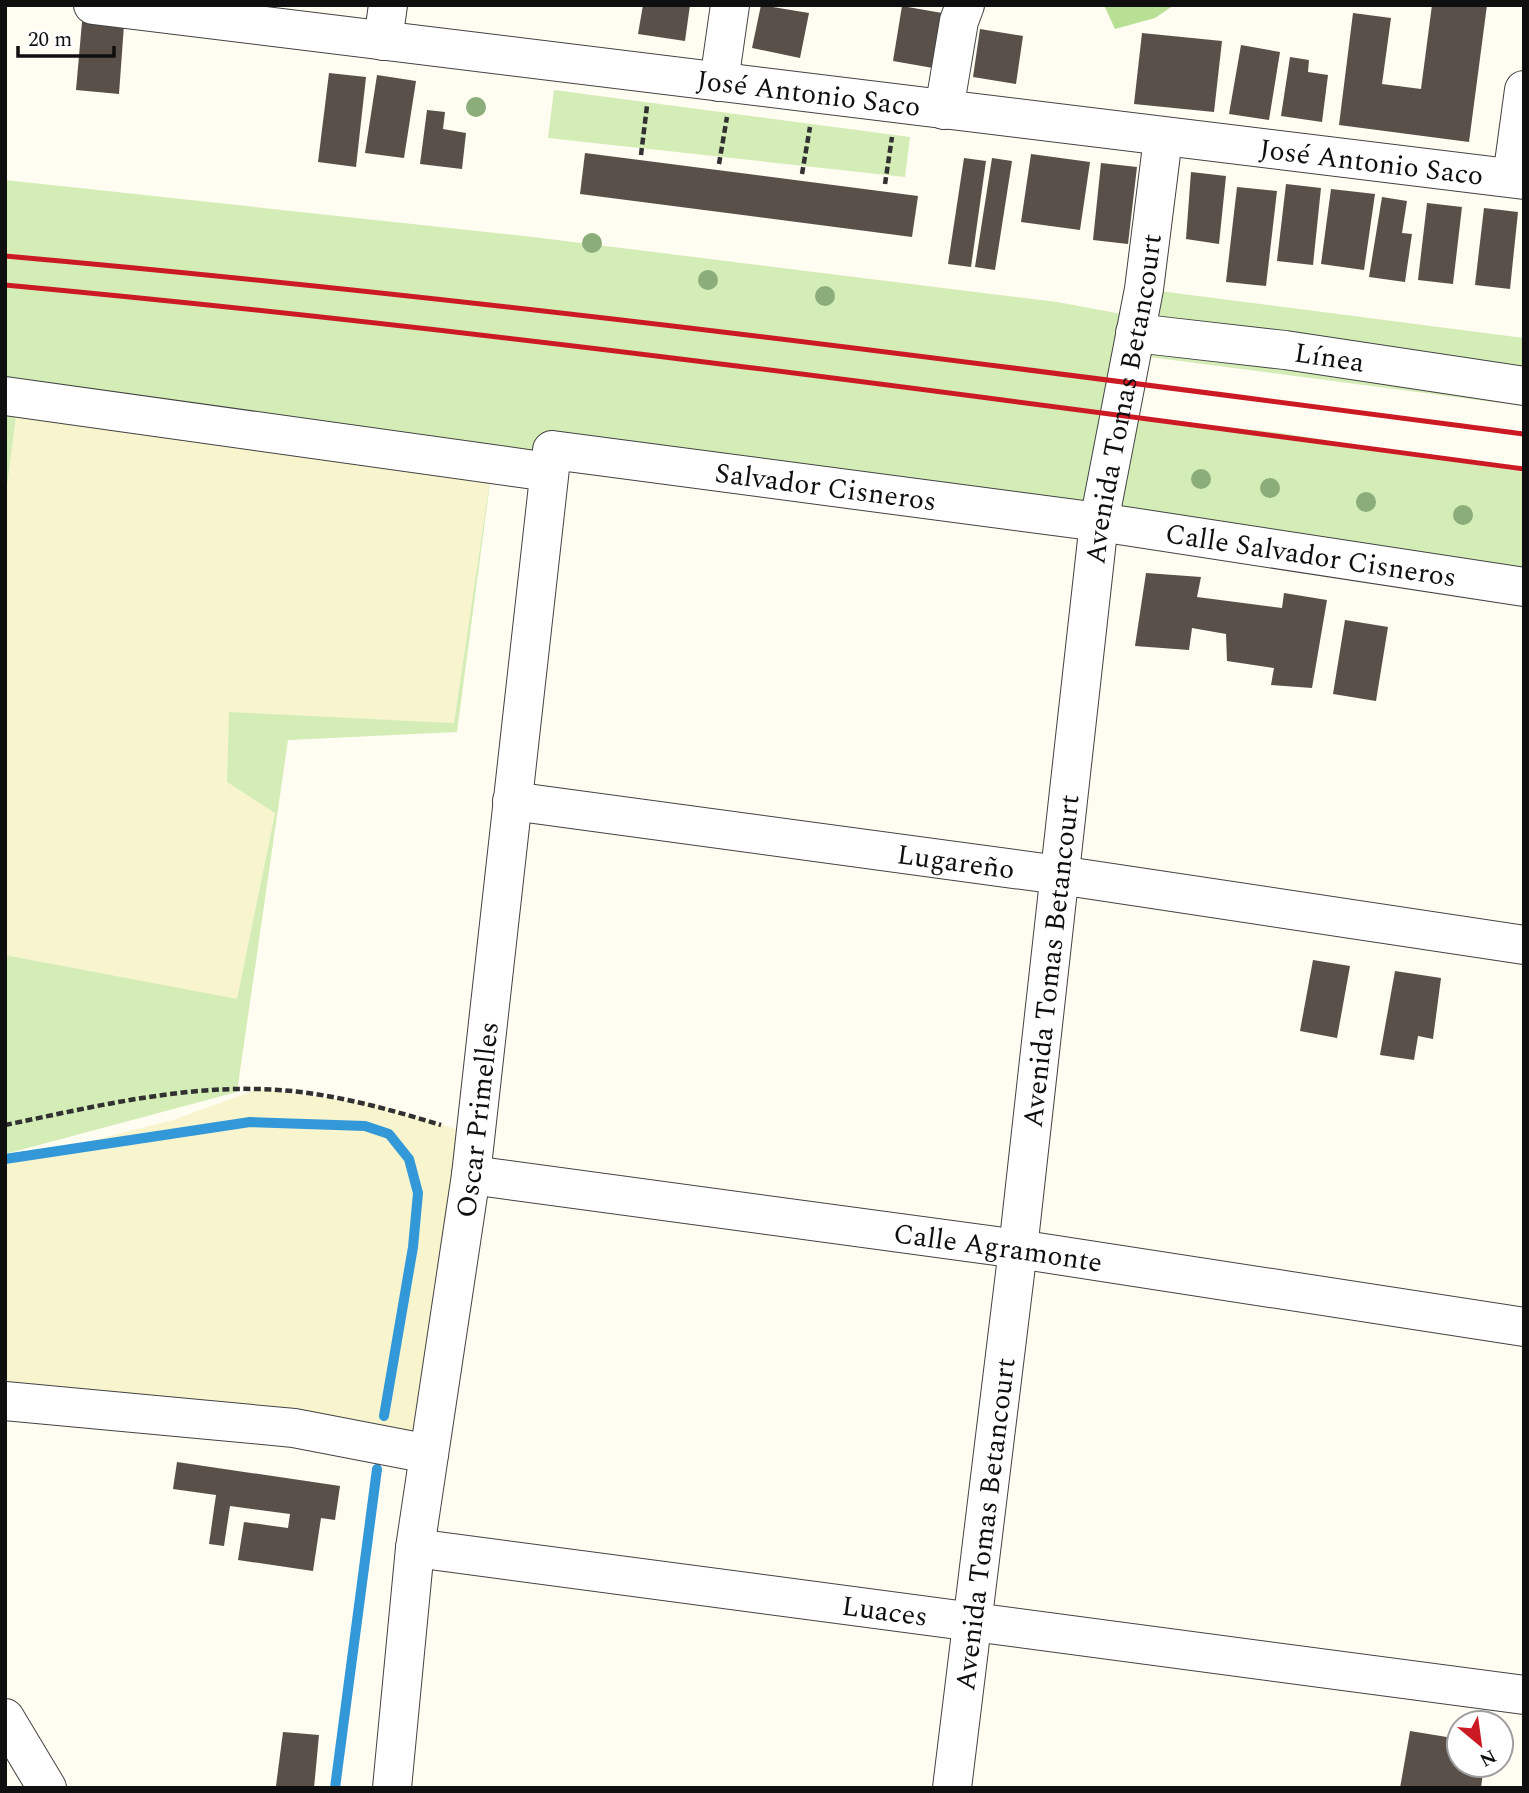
<svg xmlns="http://www.w3.org/2000/svg" width="1529" height="1793" viewBox="0 0 1529 1793" font-family="Spectral,serif">
  <style>
    .farmland { fill: #f8f4ce }
    .green { fill: #d4edb7 }
    .forest { fill: #b7e095 }
    .lines { fill: none; stroke-linecap: round; stroke-linejoin: round }
    .stream { stroke: #3298d8; stroke-width: 10 }
    .building { fill: #59504a }
    .minor-casing { stroke: #424242; stroke-width: 40 }
    .path { stroke: #313131; stroke-width: 4.5; stroke-dasharray: 7 3.5; stroke-linecap: butt }
    .minor { stroke: #fff; stroke-width: 38 }
    .rail { stroke: #cc1a25; stroke-width: 5 }
    .tree { fill: #8aad7a }
    .labels { text-anchor: middle; stroke-width: 7; stroke-linejoin: round; paint-order: stroke }
    .street-label { font-size: 28px; fill: #0f0f0f; stroke: #fff }
  </style>
  <rect width="100%" height="100%" fill="#fffcf1"/>
  <g class="farmland">
    <path d="M 18,401 L 494,453 L 454,723 L 229,713 L 227,782 L 275,812 L 237,1000 L 5,955 L 5,502 Z"/>
    <path d="M 259,1089 L 374,1104 L 475,1135 L 429,1454 L 5,1401 L 5,1163 L 173,1120 Z"/>
  </g>
  <g class="green">
    <path d="M 554,90 L 910,137 L 905,177 L 548,138 Z"/>
    <path d="M 5,180 L 533,237 L 1057,302 L 1138,317 L 1144,289 L 1524,338 L 1524,406 L 1134,355 L 1119,415 L 1282,433 L 1524,472 L 1524,587 L 494,453 L 457,732 L 288,740 L 237,1092 L 5,1154 L 5,955 L 237,999 L 275,813 L 227,782 L 229,712 L 454,723 L 494,453 L 18,401 L 5,502 Z"/>
  </g>
  <path class="forest" d="M 1104,5 L 1174,5 L 1155,18 L 1115,29 Z"/>
  <g class="lines">
    <g class="stream">
      <path d="M 5,1159 L 250,1122 L 365,1126 L 389,1134 L 409,1159 L 418,1193 L 413,1247 L 384,1416"/>
      <path d="M 335,1788 L 377,1469"/>
    </g>
  </g>
  <g class="building">
    <path d="M 643,5 L 690,5 L 685,41 L 638,34 Z"/>
    <path d="M 761,5 L 809,13 L 800,58 L 752,48 Z"/>
    <path d="M 1432,5 L 1487,5 L 1469,142 L 1339,125 L 1353,13 L 1391,18 L 1382,84 L 1421,89 Z"/>
    <path d="M 902,6 L 942,13 L 933,68 L 893,61 Z"/>
    <path d="M 82,22 L 124,25 L 119,94 L 76,90 Z"/>
    <path d="M 980,29 L 1023,36 L 1016,84 L 973,77 Z"/>
    <path d="M 1142,33 L 1222,41 L 1214,112 L 1134,104 Z"/>
    <path d="M 1241,45 L 1280,52 L 1269,120 L 1229,114 Z"/>
    <path d="M 1290,57 L 1309,60 L 1308,72 L 1328,75 L 1322,122 L 1281,116 Z"/>
    <path d="M 329,73 L 366,77 L 356,167 L 318,162 Z"/>
    <path d="M 377,75 L 416,81 L 404,158 L 365,153 Z"/>
    <path d="M 427,110 L 445,112 L 443,129 L 466,133 L 462,169 L 420,164 Z"/>
    <path d="M 585,153 L 918,196 L 912,237 L 580,194 Z"/>
    <path d="M 1031,154 L 1090,162 L 1080,230 L 1021,222 Z"/>
    <path d="M 964,158 L 986,161 L 971,267 L 948,264 Z"/>
    <path d="M 992,158 L 1012,161 L 995,270 L 975,267 Z"/>
    <path d="M 1101,163 L 1137,167 L 1128,244 L 1093,240 Z"/>
    <path d="M 1191,172 L 1226,176 L 1219,244 L 1186,239 Z"/>
    <path d="M 1286,184 L 1321,188 L 1313,265 L 1277,261 Z"/>
    <path d="M 1237,187 L 1277,191 L 1266,286 L 1226,282 Z"/>
    <path d="M 1331,189 L 1375,194 L 1364,270 L 1321,264 Z"/>
    <path d="M 1382,197 L 1407,201 L 1402,233 L 1412,234 L 1405,282 L 1369,277 Z"/>
    <path d="M 1427,203 L 1462,207 L 1453,284 L 1418,280 Z"/>
    <path d="M 1484,208 L 1518,212 L 1510,289 L 1475,285 Z"/>
    <path d="M 1146,573 L 1201,577 L 1197,597 L 1282,608 L 1284,593 L 1327,600 L 1312,688 L 1271,685 L 1274,668 L 1227,661 L 1226,634 L 1192,628 L 1189,650 L 1135,646 Z"/>
    <path d="M 1345,620 L 1388,627 L 1376,701 L 1333,694 Z"/>
    <path d="M 1313,960 L 1350,966 L 1337,1038 L 1300,1031 Z"/>
    <path d="M 1395,971 L 1441,978 L 1433,1039 L 1418,1036 L 1414,1060 L 1380,1055 Z"/>
    <path d="M 177,1462 L 340,1486 L 335,1520 L 321,1518 L 313,1571 L 238,1560 L 244,1522 L 288,1528 L 290,1514 L 230,1506 L 224,1546 L 209,1544 L 216,1495 L 173,1489 Z"/>
    <path d="M 1410,1731 L 1459,1739 L 1459,1765 L 1484,1765 L 1481,1788 L 1400,1788 Z"/>
    <path d="M 283,1732 L 319,1735 L 314,1788 L 276,1786 Z"/>
  </g>
  <g class="lines">
    <defs>
      <g id="minor">
        <path id="s1" d="M 93,5 L 1524,180"/>
        <path d="M 383,41 L 388,5"/>
        <path d="M 719,82 L 730,5"/>
        <path d="M 944,110 L 959,21 L 965,5"/>
        <path d="M 1512,178 L 1524,90"/>
        <path id="s2" d="M 1135,333 L 1285,350 L 1524,386"/>
        <path d="M 5,396 L 549,472"/>
        <path id="s3" d="M 512,801 L 1059,875 L 1524,945"/>
        <path id="s4" d="M 471,1175 L 1018,1249 L 1524,1327"/>
        <path d="M 5,1401 L 294,1428 L 429,1454"/>
        <path id="s5" d="M 415,1548 L 1524,1695"/>
        <path d="M 5,1718 L 47,1788"/>
        <path id="s6" d="M 392,1788 L 415,1548 L 471,1175 L 552,450 L 1099,522 L 1524,587"/>
        <path id="s7" d="M 952,1788 L 1018,1249 L 1099,522 L 1144,289 L 1163,138"/>
      </g>
    </defs>
    <use href="#minor" class="minor-casing"/>
    <g class="path">
      <path d="M 641,155 L 647,106"/>
      <path d="M 719,164 L 727,117"/>
      <path d="M 802,174 L 810,127"/>
      <path d="M 885,184 L 892,137"/>
      <path d="M 5,1125 C 88,1108 173,1087 258,1089 C 320,1090 382,1107 441,1125"/>
    </g>
    <use href="#minor" class="minor"/>
    <g class="rail">
      <path d="M 5,256 C 513,301 1018,368 1524,434"/>
      <path d="M 5,285 C 513,332 1019,402 1524,469"/>
    </g>
  </g>
  <g class="tree">
    <circle cx="476" cy="107" r="10"/>
    <circle cx="592" cy="243" r="10"/>
    <circle cx="708" cy="280" r="10"/>
    <circle cx="825" cy="296" r="10"/>
    <circle cx="1201" cy="479" r="10"/>
    <circle cx="1270" cy="488" r="10"/>
    <circle cx="1366" cy="502" r="10"/>
    <circle cx="1463" cy="515" r="10"/>
  </g>
  <g class="labels">
    <g class="street-label">
      <text dy="10" stroke="none"><textPath href="#s1" startOffset="721">José Antonio Saco</textPath></text>
      <text dy="10" stroke="none"><textPath href="#s1" startOffset="1288">José Antonio Saco</textPath></text>
      <text dy="10" stroke="none"><textPath href="#s2" startOffset="196">Línea</textPath></text>
      <text dy="10" stroke="none"><textPath href="#s7" startOffset="1400">Avenida Tomas Betancourt</textPath></text>
      <text dy="10" stroke="none"><textPath href="#s6" startOffset="1624">Salvador Cisneros</textPath></text>
      <text dy="10" stroke="none"><textPath href="#s6" startOffset="2114">Calle Salvador Cisneros</textPath></text>
      <text dy="10" stroke="none"><textPath href="#s3" startOffset="448">Lugareño</textPath></text>
      <text dy="10" stroke="none"><textPath href="#s7" startOffset="833">Avenida Tomas Betancourt</textPath></text>
      <text dy="10" stroke="none"><textPath href="#s6" startOffset="674">Oscar Primelles</textPath></text>
      <text dy="10" stroke="none"><textPath href="#s4" startOffset="532">Calle Agramonte</textPath></text>
      <text dy="10" stroke="none"><textPath href="#s7" startOffset="266">Avenida Tomas Betancourt</textPath></text>
      <text dy="10" stroke="none"><textPath href="#s5" startOffset="474">Luaces</textPath></text>
    </g>
  </g>
  <rect width="1529" height="1793" fill="none" stroke="#0f0f0f" stroke-width="14"/>
  <g transform="translate(1480 1744) rotate(151)"><circle r="33" fill="#ffffff" stroke="#9f9f9f" stroke-width="2"/>
  <path d="M0-5L12 26L0 18L-12 26Z" fill="#cc1a25"/>
  <text y="-10" font-size="19" font-weight="bold" text-anchor="middle" fill="#0f0f0f">N</text>
  </g>
  <path d="M18 46v10h96v-10" fill="none" stroke="#0f0f0f" stroke-width="3.5"/>
  <text x="28" y="46" font-size="21" fill="#0f0f0f" stroke="#ffffff" stroke-width="5" paint-order="stroke">20 m</text>
</svg>
